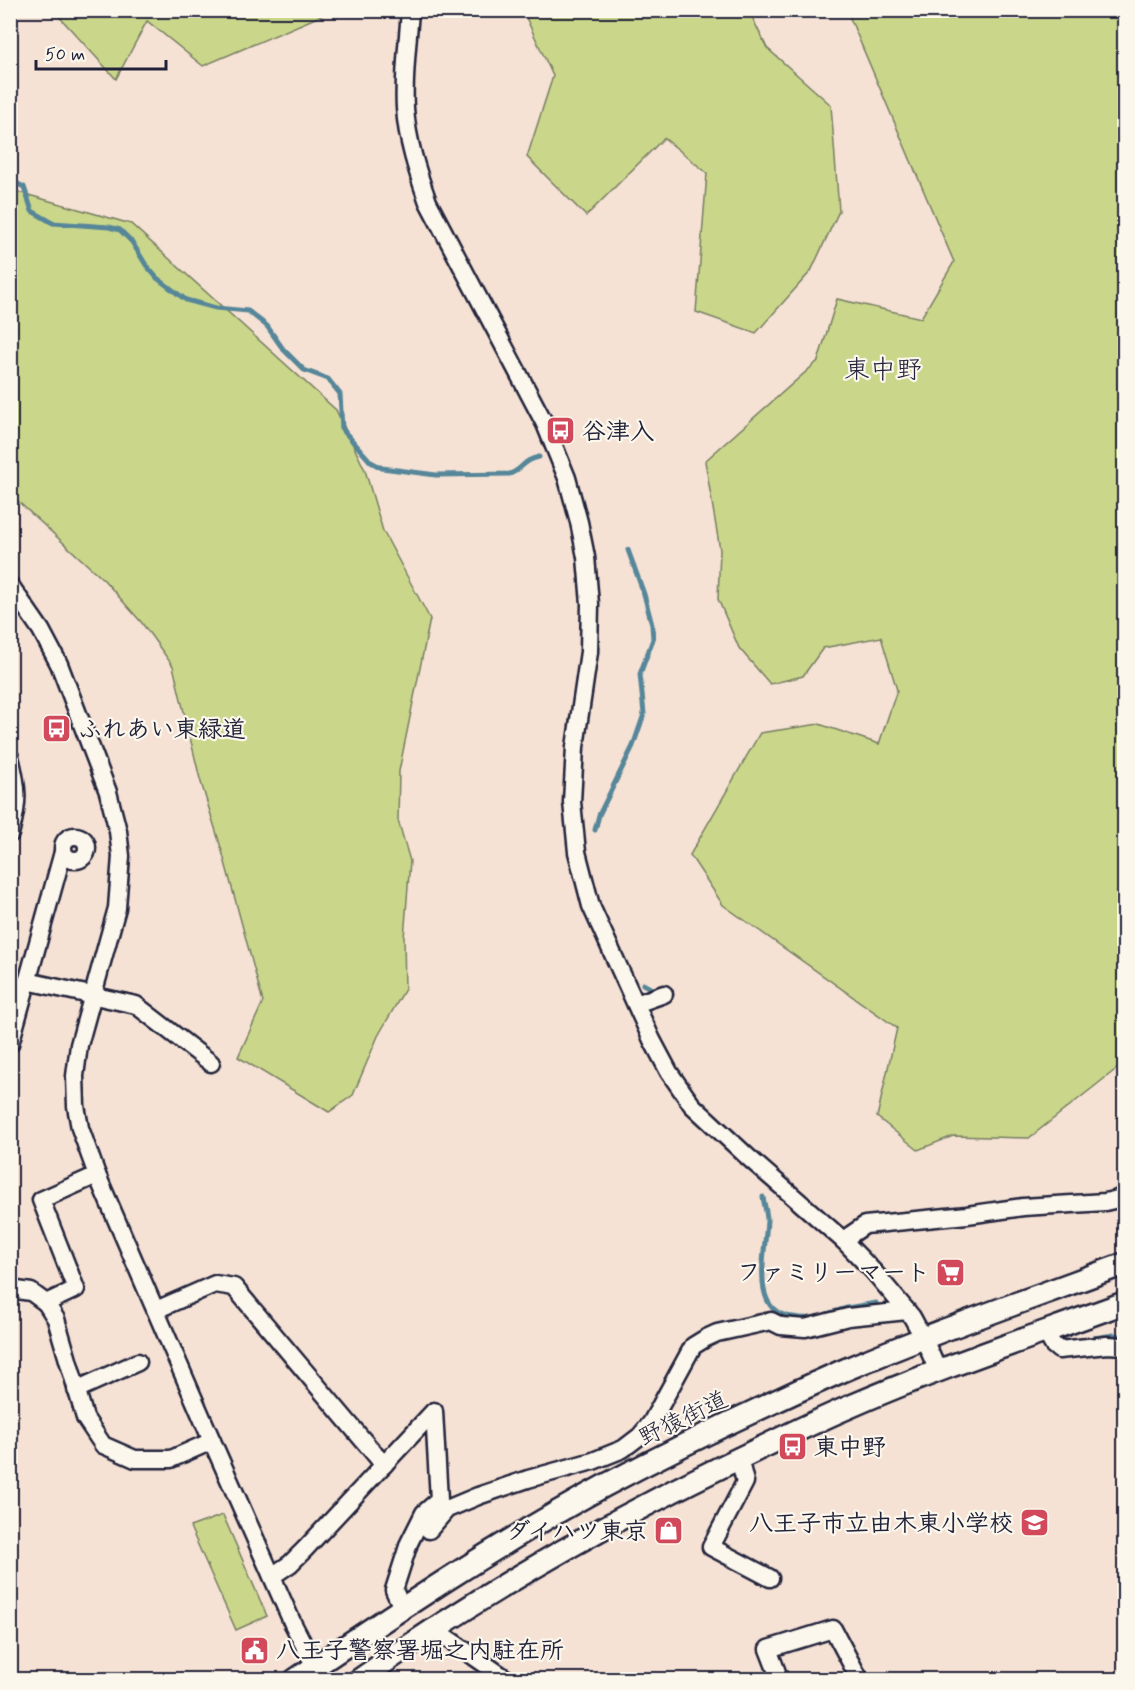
<svg xmlns="http://www.w3.org/2000/svg" width="1135" height="1690" viewBox="0 0 1135 1690" font-family="Mynerve,'Klee One',sans-serif">
  <style>
    .green { fill: #cad78a; stroke: #767c62; stroke-width: 1.5 }
    .lines { fill: none; stroke-linecap: round; stroke-linejoin: round }
    .stream { stroke: #578699; stroke-width: 5 }
    .minor-casing { stroke: #22223b; stroke-width: 21 }
    .major-casing { stroke: #22223b; stroke-width: 26 }
    .minor { stroke: #fbf7ec; stroke-width: 16 }
    .major { stroke: #fbf7ec; stroke-width: 21 }
    .labels { text-anchor: middle; stroke-width: 4.5; stroke-linejoin: round; paint-order: stroke }
    .poi-label { font-size: 24px; font-weight: bold; fill: #22223b; stroke: #fbf7ec; text-anchor: start }
    .street-label { font-size: 24px; fill: #22223b; stroke: #fbf7ec }
    .neighbourhood-label { font-size: 26px; fill: #22223b; stroke: #fbf7ec }
  </style>
  <rect width="100%" height="100%" fill="#f5e2d4"/>
  <filter id="ink" filterUnits="userSpaceOnUse"><feTurbulence type="fractalNoise" baseFrequency=".0167" numOctaves="2"/><feDisplacementMap in="SourceGraphic" scale="12" xChannelSelector="R" yChannelSelector="G"/><feConvolveMatrix kernelMatrix="1 2 1 2 8 2 1 2 1" color-interpolation-filters="sRGB"/></filter>
  <g filter="url(#ink)">
    <g class="green">
      <path d="M 54,11 L 332,11 L 203,66 L 147,21 L 116,79 Z"/>
      <path d="M 523,11 L 749,11 L 767,48 L 831,105 L 839,211 L 811,271 L 756,333 L 696,312 L 707,173 L 664,138 L 586,216 L 527,157 L 553,76 Z"/>
      <path d="M 847,11 L 1124,11 L 1124,1063 L 1029,1138 L 953,1136 L 918,1150 L 877,1117 L 897,1028 L 723,905 L 690,855 L 760,733 L 819,724 L 879,744 L 897,690 L 881,637 L 823,648 L 803,676 L 770,684 L 739,648 L 718,599 L 720,550 L 705,461 L 818,361 L 837,299 L 921,318 L 954,262 Z"/>
      <path d="M 11,190 L 131,224 L 336,410 L 365,470 L 383,531 L 430,619 L 399,771 L 398,820 L 410,861 L 404,938 L 405,989 L 378,1036 L 353,1095 L 329,1112 L 238,1057 L 263,1002 L 222,851 L 200,779 L 173,666 L 142,623 L 104,580 L 11,495 Z"/>
      <path d="M 223,1515 L 267,1616 L 236,1630 L 190,1527 Z"/>
    </g>
    <g class="lines">
      <g class="stream">
        <path d="M 10,180 L 24,187 L 32,211 L 53,223 L 109,227 L 120,230 L 132,242 L 146,265 L 157,278 L 186,300 L 216,308 L 248,311 L 267,326 L 283,349 L 304,370 L 328,379 L 340,394 L 342,429 L 371,462 L 382,468 L 436,475 L 510,474 C 523,469 523,460 539,457"/>
        <path d="M 595,830 L 599,815 L 633,746 L 644,714 L 640,674 L 653,639 L 652,625 L 644,594 L 628,550"/>
        <path d="M 643,984 L 652,989 L 655,994"/>
        <path d="M 763,1197 C 764,1204 767,1213 767,1220 C 766,1251 748,1313 793,1317 C 799,1318 805,1319 812,1318"/>
        <path d="M 827,1314 L 847,1308 L 876,1303"/>
        <path d="M 1094,1338 L 1114,1335 L 1124,1337"/>
      </g>
      <defs>
        <g id="minor">
          <path d="M 410,10 C 408,42 403,76 405,108 C 407,140 417,171 428,202 L 545,424 L 567,478 L 579,522 L 586,557 L 590,604 L 589,652 L 575,747 L 572,802 L 577,852 L 591,906 L 652,1040 L 669,1072 L 692,1105 L 749,1158 L 843,1240 L 874,1272 L 912,1317 L 924,1339 L 938,1371"/>
          <path d="M 10,585 L 41,630 L 59,664 L 108,792 L 118,831 L 121,856 L 117,908 L 79,1045 L 75,1076 L 76,1106 L 80,1128 L 97,1175 L 212,1441 L 293,1624 L 322,1680"/>
          <path d="M 10,757 C 18,789 19,801 10,834"/>
          <circle cx="75" cy="848" r="12"/>
          <path d="M 27,981 L 136,1005 L 211,1063"/>
          <path d="M 636,1004 L 664,994"/>
          <path d="M 10,1044 L 63,852"/>
          <path d="M 843,1240 L 865,1225 L 967,1215 L 1023,1207 L 1105,1202 L 1118,1199 L 1124,1195"/>
          <path d="M 10,1289 L 31,1292 L 46,1303 L 56,1319 L 85,1418 L 103,1445 L 135,1459 L 171,1459 L 212,1441"/>
          <path d="M 46,1303 L 76,1289 L 41,1200 L 97,1175"/>
          <path d="M 156,1310 L 215,1284 L 234,1287 L 384,1465"/>
          <path d="M 1045,1331 L 1053,1345 L 1059,1350 L 1107,1345 L 1124,1346"/>
          <path d="M 76,1390 L 138,1362"/>
          <path d="M 739,1458 L 745,1482 L 711,1547 L 770,1578"/>
          <path d="M 429,1530 L 447,1509 L 478,1496 L 528,1479 L 593,1461 L 623,1449 L 640,1436 L 651,1423 L 693,1346 L 706,1338 L 717,1333 L 771,1321 L 781,1326 L 805,1328 L 848,1317 L 907,1311"/>
          <path d="M 272,1576 L 290,1564 L 305,1549 L 434,1411 L 439,1500 L 424,1513 L 409,1543 L 394,1590 L 402,1608"/>
          <path d="M 434,1629 L 508,1680"/>
          <path d="M 780,1680 L 768,1649 L 833,1629 L 860,1680"/>
        </g>
        <g id="major">
          <path d="M 295,1680 C 396,1612 497,1544 604,1486 C 681,1445 761,1407 840,1372 C 933,1332 1030,1299 1124,1264"/>
          <path d="M 359,1680 C 488,1589 624,1512 767,1445 C 794,1432 821,1419 849,1407 C 939,1368 1032,1337 1124,1303"/>
        </g>
      </defs>
      <use href="#minor" class="minor-casing"/>
      <use href="#major" class="major-casing"/>
      <use href="#minor" class="minor"/>
      <use href="#major" class="major"/>
    </g>
  </g>
  <defs>
    <symbol id="bus-square" viewBox="-11 -11 22 22"><rect x="-9" y="-9" width="18" height="18" rx="4" fill="#d1495b" stroke="#fbf7ec"/><path d="M-5-6H5V4H4V6H2V4H-2V6H-4V4H-5ZM-3.5-4V0h7V-4ZM-3.5 1.2v1.5H-2V1.2ZM2 1.2v1.5H3.5V1.2Z" fill="#fff"/></symbol>
    <symbol id="supermarket-square" viewBox="-11 -11 22 22"><rect x="-9" y="-9" width="18" height="18" rx="4" fill="#d1495b" stroke="#fbf7ec"/><path d="M-6-5.5h2.5l.6 2H6L4.5 2H-2.5L-4.4-4H-6ZM-1.5 3.2a1.3 1.3 0 1 0 .1 0ZM3 3.2a1.3 1.3 0 1 0 .1 0Z" fill="#fff"/></symbol>
    <symbol id="school-square" viewBox="-11 -11 22 22"><rect x="-9" y="-9" width="18" height="18" rx="4" fill="#d1495b" stroke="#fbf7ec"/><path d="M0-5L7-2L0 1L-7-2ZM-4 1L0 2.5L4 1V4Q0 6-4 4Z" fill="#fff"/></symbol>
    <symbol id="shop-square" viewBox="-11 -11 22 22"><rect x="-9" y="-9" width="18" height="18" rx="4" fill="#d1495b" stroke="#fbf7ec"/><path d="M-5-2.5h2.3a2.7 3.5 0 0 1 5.4 0H5L5.5 6h-11ZM-1.5-2.5h3a1.5 2.3 0 0 0-3 0Z" fill="#fff"/></symbol>
    <symbol id="civic-square" viewBox="-11 -11 22 22"><rect x="-9" y="-9" width="18" height="18" rx="4" fill="#d1495b" stroke="#fbf7ec"/><path d="M-.6-6.5H3V-4.5H.6V-3L4-1V1h2V6H-6V1h2V-1L-.6-3ZM-1.2 2.5V6h2.4V2.5Z" fill="#fff"/></symbol>
  </defs>
  <g fill-rule="evenodd">
    <use href="#bus-square" x="544" y="414" width="33" height="33"/>
    <use href="#bus-square" x="40" y="712" width="33" height="33"/>
    <use href="#supermarket-square" x="934" y="1256" width="33" height="33"/>
    <use href="#bus-square" x="776" y="1430" width="33" height="33"/>
    <use href="#school-square" x="1018" y="1506" width="33" height="33"/>
    <use href="#shop-square" x="652" y="1514" width="33" height="33"/>
    <use href="#civic-square" x="238" y="1634" width="33" height="33"/>
  </g>
  <g class="labels">
    <g class="poi-label">
      <text x="582" y="439">谷津入</text>
      <text x="78" y="737">ふれあい東緑道</text>
      <text x="930" y="1280" text-anchor="end">ファミリーマート</text>
      <text x="814" y="1455">東中野</text>
      <text x="1013" y="1531" text-anchor="end">八王子市立由木東小学校</text>
      <text x="648" y="1539" text-anchor="end">ダイハツ東京</text>
      <text x="276" y="1658">八王子警察署堀之内駐在所</text>
    </g>
    <g class="street-label">
      <text transform="translate(683 1418) rotate(-26)" y="8">野猿街道</text>
    </g>
    <g class="neighbourhood-label">
      <text x="883" y="378">東中野</text>
    </g>
  </g>
  <rect width="1135" height="1690" fill="none" stroke="#fbf7ec" stroke-width="36"/>
  <rect x="18" y="18" width="1099" height="1654" fill="none" stroke="#22223b" stroke-width="2" filter="url(#ink)"/>
  <path d="M36 60v9h130v-9" fill="none" stroke="#22223b" stroke-width="3"/>
  <text x="45" y="60" font-size="18" fill="#22223b" stroke="#fbf7ec" stroke-width="4.5" paint-order="stroke">50 m</text>
</svg>
